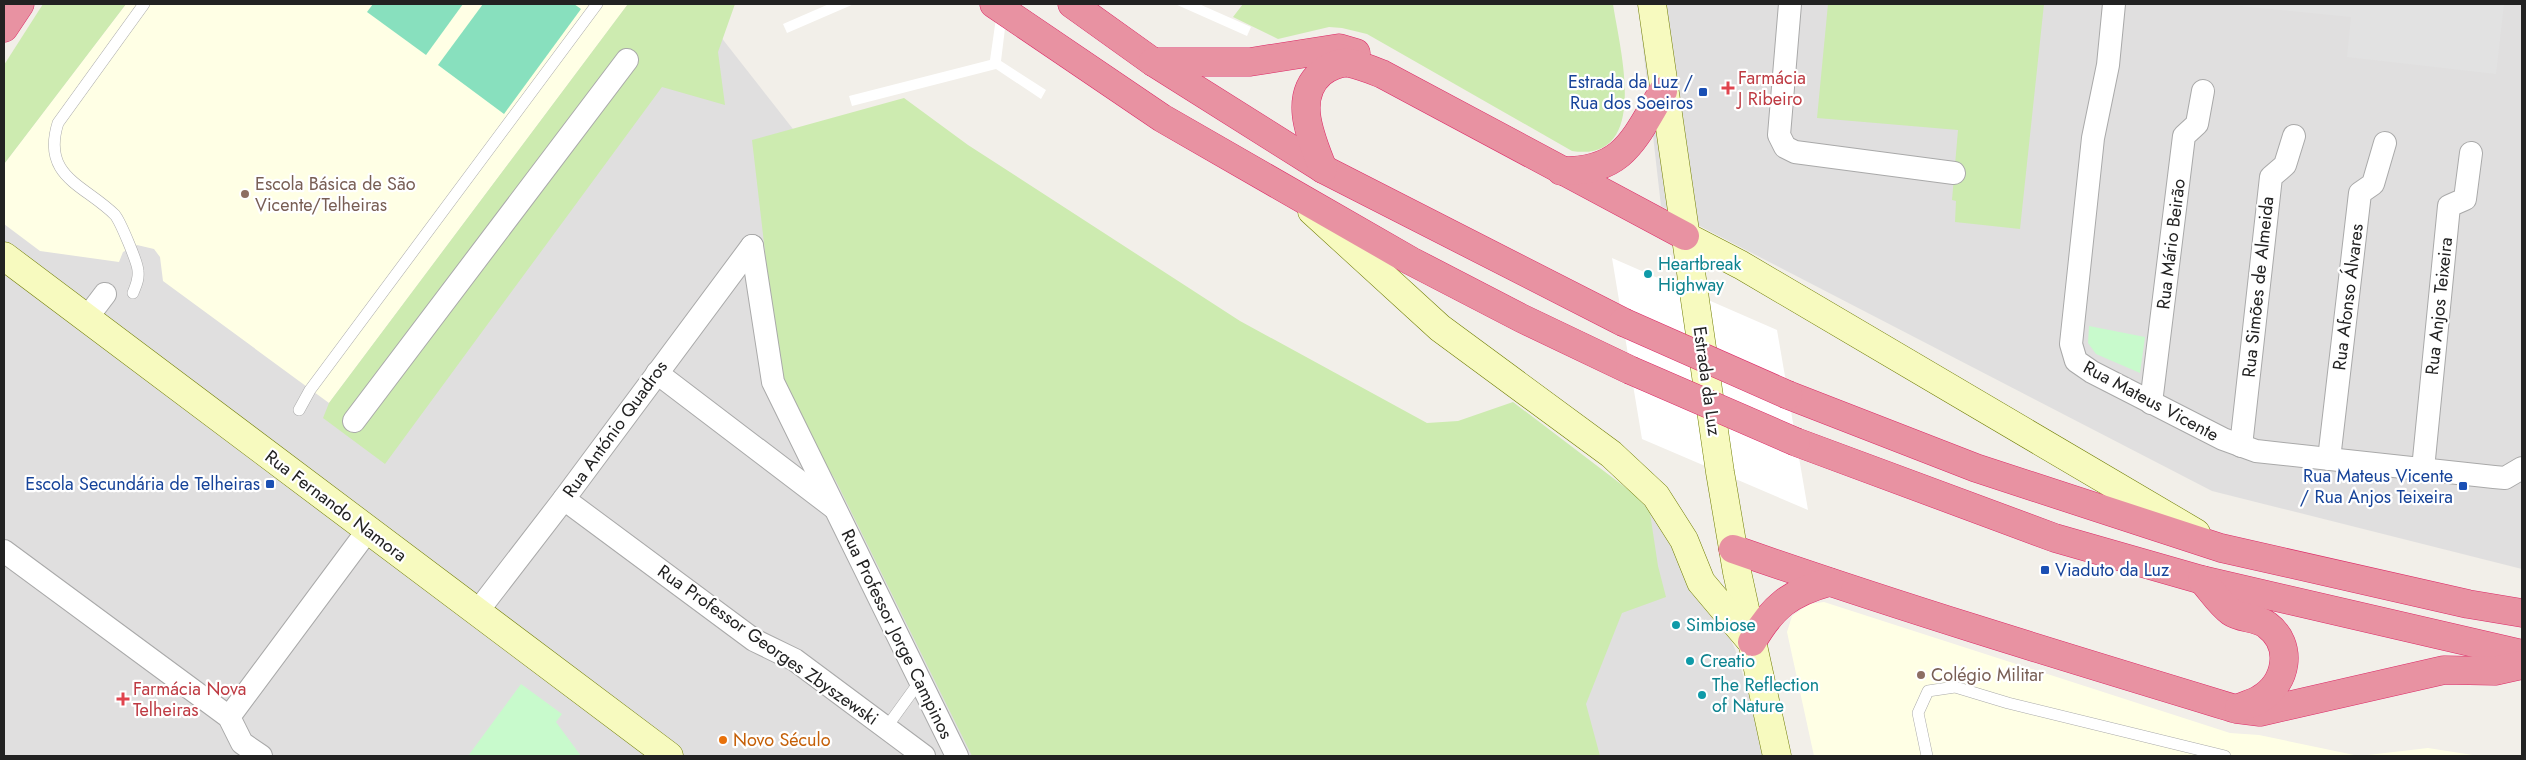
<svg xmlns="http://www.w3.org/2000/svg" width="2526" height="760" viewBox="0 0 2526 760" font-family="Jost,sans-serif">
  <style>
    .residential { fill: #e0dfdf }
    .education { fill: #ffffe5 }
    .grass { fill: #cdebb0 }
    .park { fill: #c8facc }
    .pitch { fill: #88e0be }
    .parking { fill: #e2e2e2 }
    .pier { fill: #fff }
    .lines { fill: none; stroke-linecap: round; stroke-linejoin: round }
    .lane-casing { stroke: #a9a9a9; stroke-width: 12 }
    .street-casing { stroke: #a9a9a9; stroke-width: 24 }
    .secondary-casing { stroke: #707d05; stroke-width: 29 }
    .highway-casing { stroke: #dc2a67; stroke-width: 29 }
    .lane { stroke: #fff; stroke-width: 11 }
    .street { stroke: #fff; stroke-width: 22 }
    .secondary { stroke: #f7fabf; stroke-width: 28 }
    .highway { stroke: #e892a2; stroke-width: 28 }
    .highway-bridge-casing { stroke: #dc2a67; stroke-width: 29; stroke-linecap: butt }
    .highway-bridge { stroke: #e892a2; stroke-width: 28 }
    .health-dot { fill: #e0444e; stroke: #fff; stroke-width: 2 }
    .transit-dot { fill: #1a4fb4; stroke: #fff; stroke-width: 2 }
    .education-dot { fill: #8d6e63; stroke: #fff; stroke-width: 2 }
    .culture-dot { fill: #0f9aa8; stroke: #fff; stroke-width: 2 }
    .food-dot { fill: #e8710a; stroke: #fff; stroke-width: 2 }
    .labels { text-anchor: middle; stroke-width: 4.5; stroke-linejoin: round; paint-order: stroke }
    .health-label { font-size: 18px; fill: #be3a42; stroke: #fff; text-anchor: start }
    .transit-label { font-size: 18px; fill: #164399; stroke: #fff; text-anchor: end }
    .education-label { font-size: 18px; fill: #785e54; stroke: #fff; text-anchor: start }
    .street-label { font-size: 18px; fill: #222; stroke: #fff }
    .culture-label { font-size: 18px; fill: #0d838f; stroke: #fff; text-anchor: start }
    .food-label { font-size: 18px; fill: #c56008; stroke: #fff; text-anchor: start }
  </style>
  <rect width="100%" height="100%" fill="#f2efe9"/>
  <g class="residential">
    <path d="M 77,4 L 695,4 L 822,166 L 1036,756 L 4,756 L 4,119 Z"/>
    <path d="M 1638,4 L 2522,4 L 2522,569 L 2212,491 L 1661,206 Z"/>
    <path d="M 1651,471 L 1735,649 L 1768,756 L 1485,756 L 1519,562 Z"/>
  </g>
  <g class="education">
    <path d="M 126,4 L 628,4 L 329,403 L 163,281 L 160,257 L 154,249 L 137,245 L 123,252 L 119,262 L 40,251 L 4,224 L 4,164 Z"/>
    <path d="M 1824,602 L 2230,733 L 2259,735 L 2359,756 L 2428,748 L 2479,756 L 1814,756 L 1787,632 L 1792,616 L 1809,604 Z"/>
  </g>
  <g class="grass">
    <path d="M 43,4 L 126,4 L 4,164 L 4,65 Z"/>
    <path d="M 628,4 L 735,4 L 718,52 L 725,105 L 662,87 L 385,464 L 323,418 L 329,403 Z"/>
    <path d="M 1243,4 L 1613,4 C 1619,46 1652,163 1572,151 L 1367,34 L 1342,28 L 1329,27 L 1278,39 L 1233,17 Z"/>
    <path d="M 1828,4 L 2044,4 L 2020,229 L 1955,222 L 1956,201 L 1952,200 L 1958,130 L 1817,118 Z"/>
    <path d="M 904,98 L 968,145 L 1240,321 L 1427,423 L 1458,421 L 1513,402 L 1638,497 L 1650,513 L 1658,566 L 1666,597 L 1622,613 L 1586,704 L 1600,756 L 972,756 L 836,481 L 806,432 L 779,372 L 752,140 Z"/>
  </g>
  <g class="park">
    <path d="M 2089,326 L 2145,337 L 2140,373 L 2096,354 L 2088,343 Z"/>
    <path d="M 521,684 L 562,714 L 556,722 L 581,756 L 468,756 Z"/>
  </g>
  <g class="pitch">
    <path d="M 373,4 L 463,4 L 426,55 L 367,12 Z"/>
    <path d="M 483,4 L 574,4 L 581,9 L 504,114 L 438,65 Z"/>
  </g>
  <path class="parking" d="M 2219,4 L 2504,4 L 2496,74 L 2347,57 L 2351,17 Z"/>
  <g class="pier">
    <path d="M 829,4 L 854,4 L 787,33 L 783,24 Z"/>
    <path d="M 998,4 L 1008,4 L 1001,61 L 1046,90 L 1041,99 L 996,69 L 852,106 L 849,96 L 990,60 Z"/>
    <path d="M 1175,4 L 1199,4 L 1251,27 L 1247,36 Z"/>
    <path d="M 1612,258 L 1777,330 L 1808,510 L 1642,439 Z"/>
  </g>
  <g class="lines">
    <defs>
      <g id="lane">
        <path d="M 133,293 C 136,285 139,280 138,271 C 138,263 120,221 115,215 C 85,185 41,177 58,123 L 144,4"/>
        <path d="M 299,410 L 310,390 L 597,4"/>
        <path d="M 886,728 L 920,681"/>
        <path d="M 1927,756 L 1918,713 L 1928,691 L 1955,687 L 2008,703 L 2225,756"/>
      </g>
      <g id="street">
        <path d="M 1790,4 L 1779,135 L 1785,147 L 1795,152 L 1954,173"/>
        <path d="M 2114,4 L 2108,65 L 2093,138 L 2071,344 L 2076,361 L 2092,372 L 2223,439 L 2256,451 L 2494,477 L 2505,478 L 2522,468"/>
        <path d="M 752,246 L 773,382 L 957,756"/>
        <path d="M 86,319 L 105,294"/>
        <path d="M 657,373 L 833,507"/>
        <path d="M 2151,403 L 2184,136 L 2197,124 L 2203,91"/>
        <path d="M 354,421 L 627,60"/>
        <path d="M 2241,446 L 2271,177 L 2285,165 L 2294,136"/>
        <path d="M 2329,459 L 2360,193 L 2373,184 L 2385,143"/>
        <path d="M 2423,469 L 2449,206 L 2465,199 L 2471,153"/>
        <path d="M 564,499 L 754,640 L 795,660 L 924,756"/>
        <path d="M 4,551 L 229,717 L 242,743 L 261,756"/>
        <path d="M 477,612 L 564,499 L 752,246"/>
        <path d="M 229,717 L 368,530"/>
      </g>
      <g id="secondary">
        <path d="M 1652,4 L 1720,472 L 1737,572 L 1777,756"/>
        <path d="M 1312,211 L 1440,328 L 1611,454 L 1656,496 L 1684,540 L 1701,582 L 1749,639"/>
        <path d="M 1685,236 L 1741,265 L 2196,533"/>
        <path d="M 4,256 L 669,756"/>
      </g>
      <g id="highway">
        <path d="M 994,4 L 1162,118 L 1411,261 L 1521,318 L 1630,370"/>
        <path d="M 1072,4 L 1153,62 L 1323,169 L 1623,322"/>
        <path d="M 4,28 L 20,4"/>
        <path d="M 1153,62 L 1250,62 L 1339,48 L 1356,53"/>
        <path d="M 1323,169 C 1312,140 1292,98 1321,73 C 1328,67 1340,62 1349,63 C 1360,65 1372,70 1382,74 L 1685,236"/>
        <path d="M 1561,171 C 1624,172 1634,139 1663,91"/>
        <path d="M 1788,395 L 1976,468 L 2221,548 L 2468,604 L 2522,613"/>
        <path d="M 1796,442 L 2055,538 L 2202,580 L 2522,654"/>
        <path d="M 1733,549 C 1899,607 2068,658 2236,709 L 2260,712 L 2444,670 L 2495,671 L 2522,665"/>
        <path d="M 2202,580 C 2211,590 2220,604 2231,612 C 2241,619 2257,617 2267,625 C 2294,645 2287,683 2260,699 C 2254,703 2245,705 2239,708"/>
        <path d="M 1752,642 C 1773,606 1790,593 1829,582"/>
      </g>
    </defs>
    <use href="#lane" class="lane-casing"/>
    <use href="#street" class="street-casing"/>
    <use href="#secondary" class="secondary-casing"/>
    <use href="#highway" class="highway-casing"/>
    <use href="#lane" class="lane"/>
    <use href="#street" class="street"/>
    <use href="#secondary" class="secondary"/>
    <use href="#highway" class="highway"/>
    <defs>
      <g id="highway-bridge">
        <path d="M 1623,322 L 1788,395"/>
        <path d="M 1630,370 L 1796,442"/>
      </g>
    </defs>
    <use href="#highway-bridge" class="highway-bridge-casing"/>
    <use href="#highway-bridge" class="highway-bridge"/>
  </g>
  <g class="health-dot">
    <path d="M1725.5 80.5h5v5h5v5h-5v5h-5v-5h-5v-5h5z"/>
    <path d="M120.5 691.5h5v5h5v5h-5v5h-5v-5h-5v-5h5z"/>
  </g>
  <g class="transit-dot">
    <rect x="1698" y="87" width="10" height="10" rx="2.5"/>
    <rect x="265" y="479" width="10" height="10" rx="2.5"/>
    <rect x="2458" y="481" width="10" height="10" rx="2.5"/>
    <rect x="2040" y="565" width="10" height="10" rx="2.5"/>
  </g>
  <g class="education-dot">
    <circle cx="245" cy="194" r="5"/>
    <circle cx="1921" cy="675" r="5"/>
  </g>
  <g class="culture-dot">
    <circle cx="1648" cy="274" r="5"/>
    <circle cx="1676" cy="625" r="5"/>
    <circle cx="1690" cy="661" r="5"/>
    <circle cx="1702" cy="695" r="5"/>
  </g>
  <circle class="food-dot" cx="723" cy="740" r="5"/>
  <g class="labels">
    <g class="health-label">
      <text x="1738" y="84">Farmácia<tspan x="1738" dy="21">J Ribeiro</tspan></text>
      <text x="133" y="695">Farmácia Nova<tspan x="133" dy="21">Telheiras</tspan></text>
    </g>
    <g class="transit-label">
      <text x="1693" y="88">Estrada da Luz /<tspan x="1693" dy="21">Rua dos Soeiros</tspan></text>
      <text x="2453" y="482">Rua Mateus Vicente<tspan x="2453" dy="21">/ Rua Anjos Teixeira</tspan></text>
      <text x="260" y="490">Escola Secundária de Telheiras</text>
      <text x="2055" y="576" text-anchor="start">Viaduto da Luz</text>
    </g>
    <g class="education-label">
      <text x="255" y="190">Escola Básica de São<tspan x="255" dy="21">Vicente/Telheiras</tspan></text>
      <text x="1931" y="681">Colégio Militar</text>
    </g>
    <g class="street-label">
      <text transform="translate(2171 244) rotate(-83)" y="6">Rua Mário Beirão</text>
      <text transform="translate(2258 287) rotate(-84)" y="6">Rua Simões de Almeida</text>
      <text transform="translate(2348 297) rotate(-83)" y="6">Rua Afonso Álvares</text>
      <text transform="translate(2439 306) rotate(-84)" y="6">Rua Anjos Teixeira</text>
      <text transform="translate(1707 381) rotate(82)" y="6">Estrada da Luz</text>
      <text transform="translate(2151 401) rotate(28)" y="6">Rua Mateus Vicente</text>
      <text transform="translate(615 429) rotate(-54)" y="6">Rua António Quadros</text>
      <text transform="translate(336 506) rotate(37)" y="6">Rua Fernando Namora</text>
      <text transform="translate(897 634) rotate(64)" y="6">Rua Professor Jorge Campinos</text>
      <text transform="translate(768 645) rotate(35)" y="6">Rua Professor Georges Zbyszewski</text>
    </g>
    <g class="culture-label">
      <text x="1658" y="270">Heartbreak<tspan x="1658" dy="21">Highway</tspan></text>
      <text x="1686" y="631">Simbiose</text>
      <text x="1700" y="667">Creatio</text>
      <text x="1712" y="691">The Reflection<tspan x="1712" dy="21">of Nature</tspan></text>
    </g>
    <g class="food-label">
      <text x="733" y="746">Novo Século</text>
    </g>
  </g>
  <rect width="2526" height="760" fill="none" stroke="#222222" stroke-width="10"/>
</svg>
